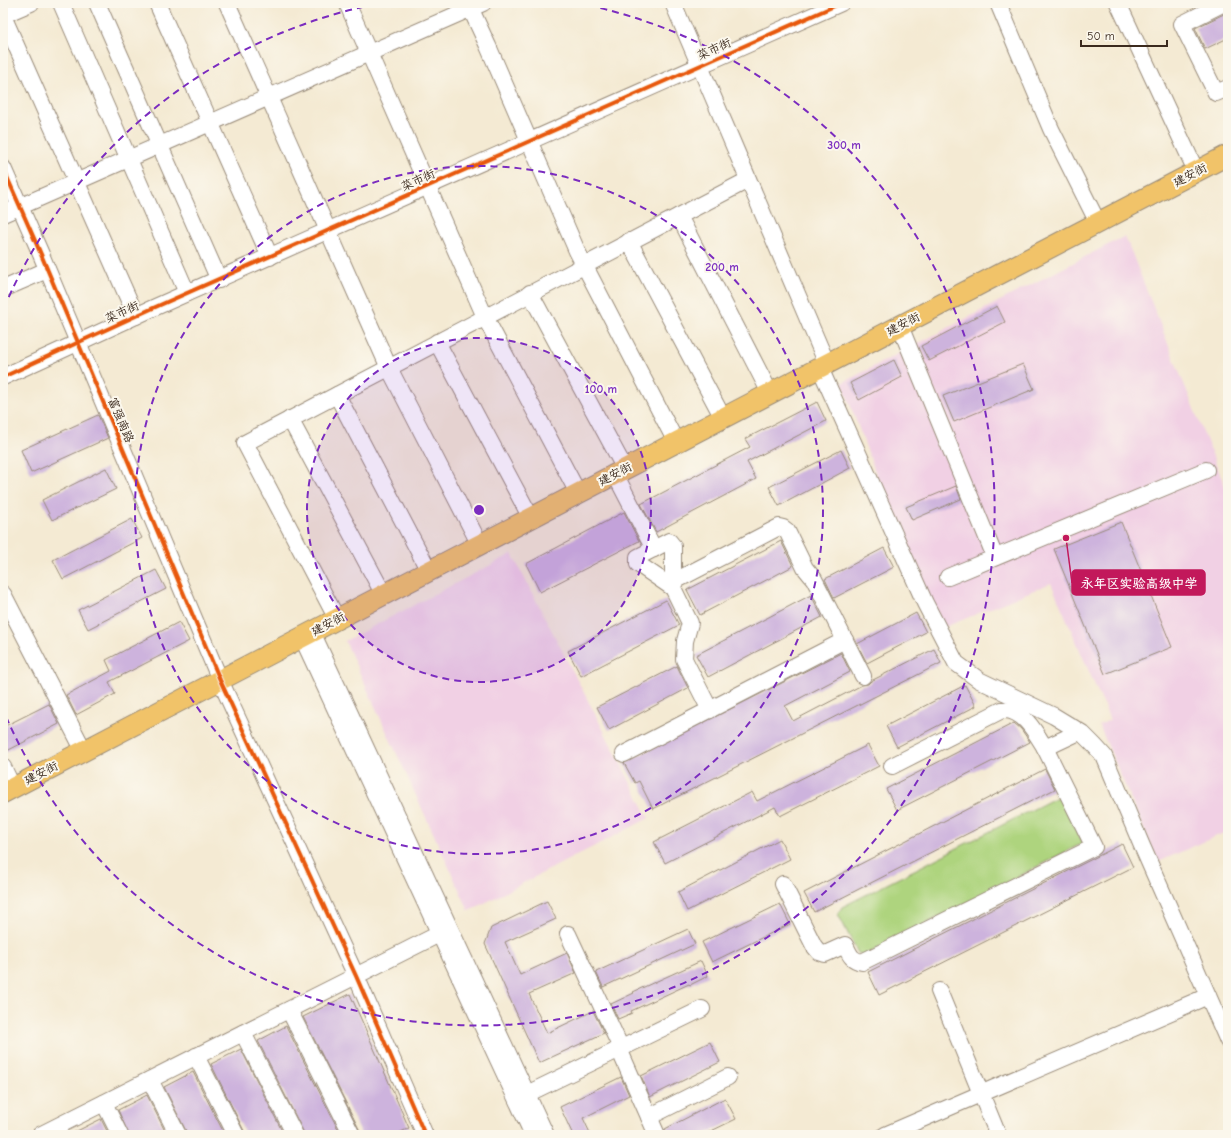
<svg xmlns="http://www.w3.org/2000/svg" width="1231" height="1138" viewBox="0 0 1231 1138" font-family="'Comic Neue','LXGW WenKai TC',sans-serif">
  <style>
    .built { fill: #f1d0e4 }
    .green { fill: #aed47e; stroke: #747f4e }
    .building { fill: #cdb3dd }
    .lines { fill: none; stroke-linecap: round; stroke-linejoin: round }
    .minor-casing { stroke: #988a78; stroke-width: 18 }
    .major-casing { stroke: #988a78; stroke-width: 22 }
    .minor { stroke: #fff; stroke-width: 16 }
    .major { stroke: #f1c369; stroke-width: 20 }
    .cycleway-casing { stroke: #fbf7ec; stroke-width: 6 }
    .cycleway { stroke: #e8590c; stroke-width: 4 }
    .ring { fill: none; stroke: #7b2cbf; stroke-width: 2; stroke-dasharray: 7 5 }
    .labels { text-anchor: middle; stroke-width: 4; stroke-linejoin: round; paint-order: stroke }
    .street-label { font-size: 12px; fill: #3b2a1e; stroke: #fbf7ec }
    .centre { fill: #7b2cbf; stroke: #fbf7ec; stroke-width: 2 }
    .ring-label { font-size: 12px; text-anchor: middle; font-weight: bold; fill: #7b2cbf; stroke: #fbf7ec; stroke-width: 4; stroke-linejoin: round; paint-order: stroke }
    .leader { fill: none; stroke: #c2185b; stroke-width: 1.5 }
    .callout-dot { fill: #c2185b; stroke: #fbf7ec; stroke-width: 1.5 }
    .callout { fill: #c2185b; stroke: #c2185b; stroke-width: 1.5 }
    .callout-label { font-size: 13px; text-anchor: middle; font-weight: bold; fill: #fff }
  </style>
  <rect width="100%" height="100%" fill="#fbf7ec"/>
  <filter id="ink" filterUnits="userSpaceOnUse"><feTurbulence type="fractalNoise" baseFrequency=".025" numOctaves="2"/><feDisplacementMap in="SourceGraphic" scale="8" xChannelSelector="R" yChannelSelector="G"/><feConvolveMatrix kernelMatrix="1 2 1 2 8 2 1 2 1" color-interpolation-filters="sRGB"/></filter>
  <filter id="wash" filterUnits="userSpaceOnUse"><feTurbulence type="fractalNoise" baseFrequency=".012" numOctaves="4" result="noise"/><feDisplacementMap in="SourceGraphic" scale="16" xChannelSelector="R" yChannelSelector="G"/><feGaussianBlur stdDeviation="0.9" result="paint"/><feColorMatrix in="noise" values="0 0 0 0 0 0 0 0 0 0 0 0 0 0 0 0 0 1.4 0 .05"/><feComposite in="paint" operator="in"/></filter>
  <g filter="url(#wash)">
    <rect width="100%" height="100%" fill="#f4ead3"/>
    <g class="built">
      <path d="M 1125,236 L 1228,494 L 1228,831 L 1158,862 L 1099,725 L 1110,720 L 1051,583 L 945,627 L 938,619 L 879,482 L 842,383 Z"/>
      <path d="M 512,554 L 649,818 L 469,911 L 345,641 Z"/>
    </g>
    <path class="green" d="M 1059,796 L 1083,843 L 865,955 L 858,953 L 838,914 L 842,907 Z"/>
    <g id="blocks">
      <g class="building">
        <path d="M 1228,12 L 1228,38 L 1205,49 L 1195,28 Z"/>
        <path d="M 997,306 L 1005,322 L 929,361 L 921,346 Z"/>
        <path d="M 894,360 L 902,377 L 859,400 L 850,383 Z"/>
        <path d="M 1023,364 L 1034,389 L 954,422 L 943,396 Z"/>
        <path d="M 817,402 L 826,421 L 747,462 L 756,479 L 656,532 L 641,504 L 750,447 L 745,439 Z"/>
        <path d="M 98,415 L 108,438 L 31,473 L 21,450 Z"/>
        <path d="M 841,450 L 850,468 L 779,506 L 769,487 Z"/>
        <path d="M 106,468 L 116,489 L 52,520 L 42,500 Z"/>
        <path d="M 956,486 L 961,499 L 912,520 L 906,507 Z"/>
        <path d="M 624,512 L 639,541 L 540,592 L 526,564 Z"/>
        <path d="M 132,519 L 142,538 L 63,579 L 53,560 Z"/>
        <path d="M 1121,522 L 1172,647 L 1105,674 L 1054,549 Z"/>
        <path d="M 781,541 L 793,566 L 700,615 L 687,590 Z"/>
        <path d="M 884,548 L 894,567 L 834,598 L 825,579 Z"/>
        <path d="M 156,570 L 166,589 L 88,629 L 78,610 Z"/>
        <path d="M 811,595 L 822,617 L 708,677 L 696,655 Z"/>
        <path d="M 666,600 L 679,625 L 581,676 L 568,651 Z"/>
        <path d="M 916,613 L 926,632 L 867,663 L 857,644 Z"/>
        <path d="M 179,622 L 189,641 L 109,682 L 115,694 L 76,715 L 66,695 L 111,671 L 106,660 Z"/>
        <path d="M 934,649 L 941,663 L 653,809 L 639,781 L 635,783 L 624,763 L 841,653 L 850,672 L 785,706 L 793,721 L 862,685 L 868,684 L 871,681 Z"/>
        <path d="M 677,666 L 688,688 L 609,730 L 597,707 Z"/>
        <path d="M 965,685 L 976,706 L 897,747 L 886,726 Z"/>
        <path d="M 49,704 L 59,724 L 3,753 L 3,727 Z"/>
        <path d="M 1014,723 L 1021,729 L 1030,742 L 897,810 L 886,789 Z"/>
        <path d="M 868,745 L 879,766 L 780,816 L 775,807 L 665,863 L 654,842 L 752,792 L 757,801 Z"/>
        <path d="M 1045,769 L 1055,789 L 814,912 L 804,893 Z"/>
        <path d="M 780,839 L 790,859 L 687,911 L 678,892 Z"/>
        <path d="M 1122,844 L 1133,867 L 879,995 L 868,972 Z"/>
        <path d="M 547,901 L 556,919 L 505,942 L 520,975 L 567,953 L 576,973 L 529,994 L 547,1033 L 593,1011 L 604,1033 L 539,1063 L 485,944 L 491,928 Z"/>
        <path d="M 780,904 L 790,924 L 712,962 L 702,942 Z"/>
        <path d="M 688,929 L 695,944 L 603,987 L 596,972 Z"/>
        <path d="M 701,961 L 708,976 L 690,985 L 689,984 L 631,1011 L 632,1013 L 618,1019 L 611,1004 L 634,993 L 633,992 Z"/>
        <path d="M 350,994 L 409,1128 L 395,1135 L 361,1135 L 360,1131 L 303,1017 Z"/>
        <path d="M 286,1026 L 341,1135 L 304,1135 L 303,1131 L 258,1041 Z"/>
        <path d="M 710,1042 L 720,1062 L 650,1097 L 641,1076 Z"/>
        <path d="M 241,1049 L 284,1135 L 245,1135 L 244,1131 L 211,1064 Z"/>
        <path d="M 193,1072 L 225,1135 L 187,1135 L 186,1131 L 164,1087 Z"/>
        <path d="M 621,1077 L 629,1095 L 583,1118 L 591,1135 L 573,1135 L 560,1107 Z"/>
        <path d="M 147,1095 L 167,1135 L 129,1135 L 118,1110 Z"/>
        <path d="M 725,1098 L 736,1119 L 703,1135 L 666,1135 L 665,1129 Z"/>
        <path d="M 101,1119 L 108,1133 L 105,1135 L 69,1135 Z"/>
      </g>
    </g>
  </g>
  <g filter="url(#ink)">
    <use href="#blocks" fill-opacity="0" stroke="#988a78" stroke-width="1"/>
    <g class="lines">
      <defs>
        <g id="minor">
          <path d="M 61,3 L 187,293"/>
          <path d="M 97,3 L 219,280"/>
          <path d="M 157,3 L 270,257"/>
          <path d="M 227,3 L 389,368 L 480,545"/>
          <path d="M 347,3 L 485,317 L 578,493"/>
          <path d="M 468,3 L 488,46 L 577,251 L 676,442"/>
          <path d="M 673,3 L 827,364"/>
          <path d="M 998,3 L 1051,129 L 1098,223"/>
          <path d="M 1118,3 L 1196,171"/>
          <path d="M 1224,3 L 1182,24 L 1216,93 L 1228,88"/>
          <path d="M 3,15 L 31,3"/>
          <path d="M 3,16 L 136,316"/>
          <path d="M 3,168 L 40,252 L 220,680 L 356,976 L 425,1135"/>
          <path d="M 3,214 L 483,3"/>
          <path d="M 679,216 L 770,393"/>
          <path d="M 629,241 L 723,418"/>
          <path d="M 3,289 L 47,270"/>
          <path d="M 530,293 L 625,469"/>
          <path d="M 900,326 L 995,557"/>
          <path d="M 437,342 L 531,518"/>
          <path d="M 820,368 L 925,603 L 956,663 L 979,680 L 1054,716 L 1082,733 L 1094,745 L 1104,756 L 1142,846 L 1228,1041"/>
          <path d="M 3,377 L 151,309 L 841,3"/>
          <path d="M 337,395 L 429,571"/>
          <path d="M 290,419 L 384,595"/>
          <path d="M 615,474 L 654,549"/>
          <path d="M 948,577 L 1206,470"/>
          <path d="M 673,582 L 779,527 L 783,528 L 787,531 L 805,568 L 814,579 L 863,676"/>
          <path d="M 673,588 L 638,564 L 638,557 L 669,541 L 673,546 L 673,588 L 690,623 L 685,641 L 684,659 L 710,710"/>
          <path d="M 3,594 L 84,751"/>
          <path d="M 337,619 L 245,443 L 748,180"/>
          <path d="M 312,632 L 546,1135"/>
          <path d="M 302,637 L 533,1135"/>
          <path d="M 624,754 L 845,640"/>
          <path d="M 892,766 L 1002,710 C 1023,708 1036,733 1045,748"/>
          <path d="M 3,767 L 13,788"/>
          <path d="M 783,884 L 814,946 L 819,952 L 825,954 L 845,945 C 850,955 851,960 862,962 L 1094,847 L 1045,748 L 1079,732"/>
          <path d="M 568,934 L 621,1048"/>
          <path d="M 939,991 L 998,1135"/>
          <path d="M 289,1010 L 352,1135"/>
          <path d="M 243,1033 L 295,1135"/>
          <path d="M 619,1049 L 657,1135"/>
          <path d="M 196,1056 L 236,1135"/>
          <path d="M 150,1080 L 178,1135"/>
          <path d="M 527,1094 L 702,1009"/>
          <path d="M 104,1103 L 120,1135"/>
          <path d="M 649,1117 L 728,1077"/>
          <path d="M 40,1135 L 449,929"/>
          <path d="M 885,1135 L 1208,996"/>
        </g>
        <path id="major" d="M 3,793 L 1228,155"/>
      </defs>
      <use href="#minor" class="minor-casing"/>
      <use href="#major" class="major-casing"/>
      <use href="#minor" class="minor"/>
      <use href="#major" class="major"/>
      <defs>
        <g id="cycleway">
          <path d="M 3,168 L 40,252 L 220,680 L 356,976 L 425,1135"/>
          <path d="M 3,377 L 151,309 L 841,3"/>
        </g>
      </defs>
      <use href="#cycleway" class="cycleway-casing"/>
      <use href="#cycleway" class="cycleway"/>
    </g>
  </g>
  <circle cx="479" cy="510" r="172" fill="#7b2cbf" fill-opacity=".12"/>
  <g class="ring">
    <circle cx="479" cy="510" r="172"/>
    <circle cx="479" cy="510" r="344"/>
    <path d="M4 308A516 516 0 0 1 381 3M577 3A516 516 0 1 1 4 712"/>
  </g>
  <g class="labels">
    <g class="street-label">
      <text transform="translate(714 49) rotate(-24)" y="4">菜市街</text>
      <text transform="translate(1190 175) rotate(-28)" y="4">建安街</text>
      <text transform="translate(418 180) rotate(-24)" y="4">菜市街</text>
      <text transform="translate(122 312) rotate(-24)" y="4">菜市街</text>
      <text transform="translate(903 324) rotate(-28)" y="4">建安街</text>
      <text transform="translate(121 420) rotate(67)" y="4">富强南路</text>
      <text transform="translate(615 474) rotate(-28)" y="4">建安街</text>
      <text transform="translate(328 624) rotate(-28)" y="4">建安街</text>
      <text transform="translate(41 773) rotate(-27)" y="4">建安街</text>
    </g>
  </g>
  <circle cx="479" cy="510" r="6" class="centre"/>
  <g class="ring-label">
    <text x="844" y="149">300 m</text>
    <text x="722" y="271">200 m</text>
    <text x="601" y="393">100 m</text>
  </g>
  <path class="leader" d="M1066 538L1072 583"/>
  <circle class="callout-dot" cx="1066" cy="538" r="4"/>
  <rect class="callout" x="1072" y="570" width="133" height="25" rx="4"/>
  <g class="callout-label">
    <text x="1139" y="588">永年区实验高级中学</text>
  </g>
  <rect width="1231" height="1138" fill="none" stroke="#fbf7ec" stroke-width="16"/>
  <path d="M1081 40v6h86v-6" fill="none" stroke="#3b2a1e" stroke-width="2"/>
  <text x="1087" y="40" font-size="12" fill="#3b2a1e" stroke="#fbf7ec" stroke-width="3" paint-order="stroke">50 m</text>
</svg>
